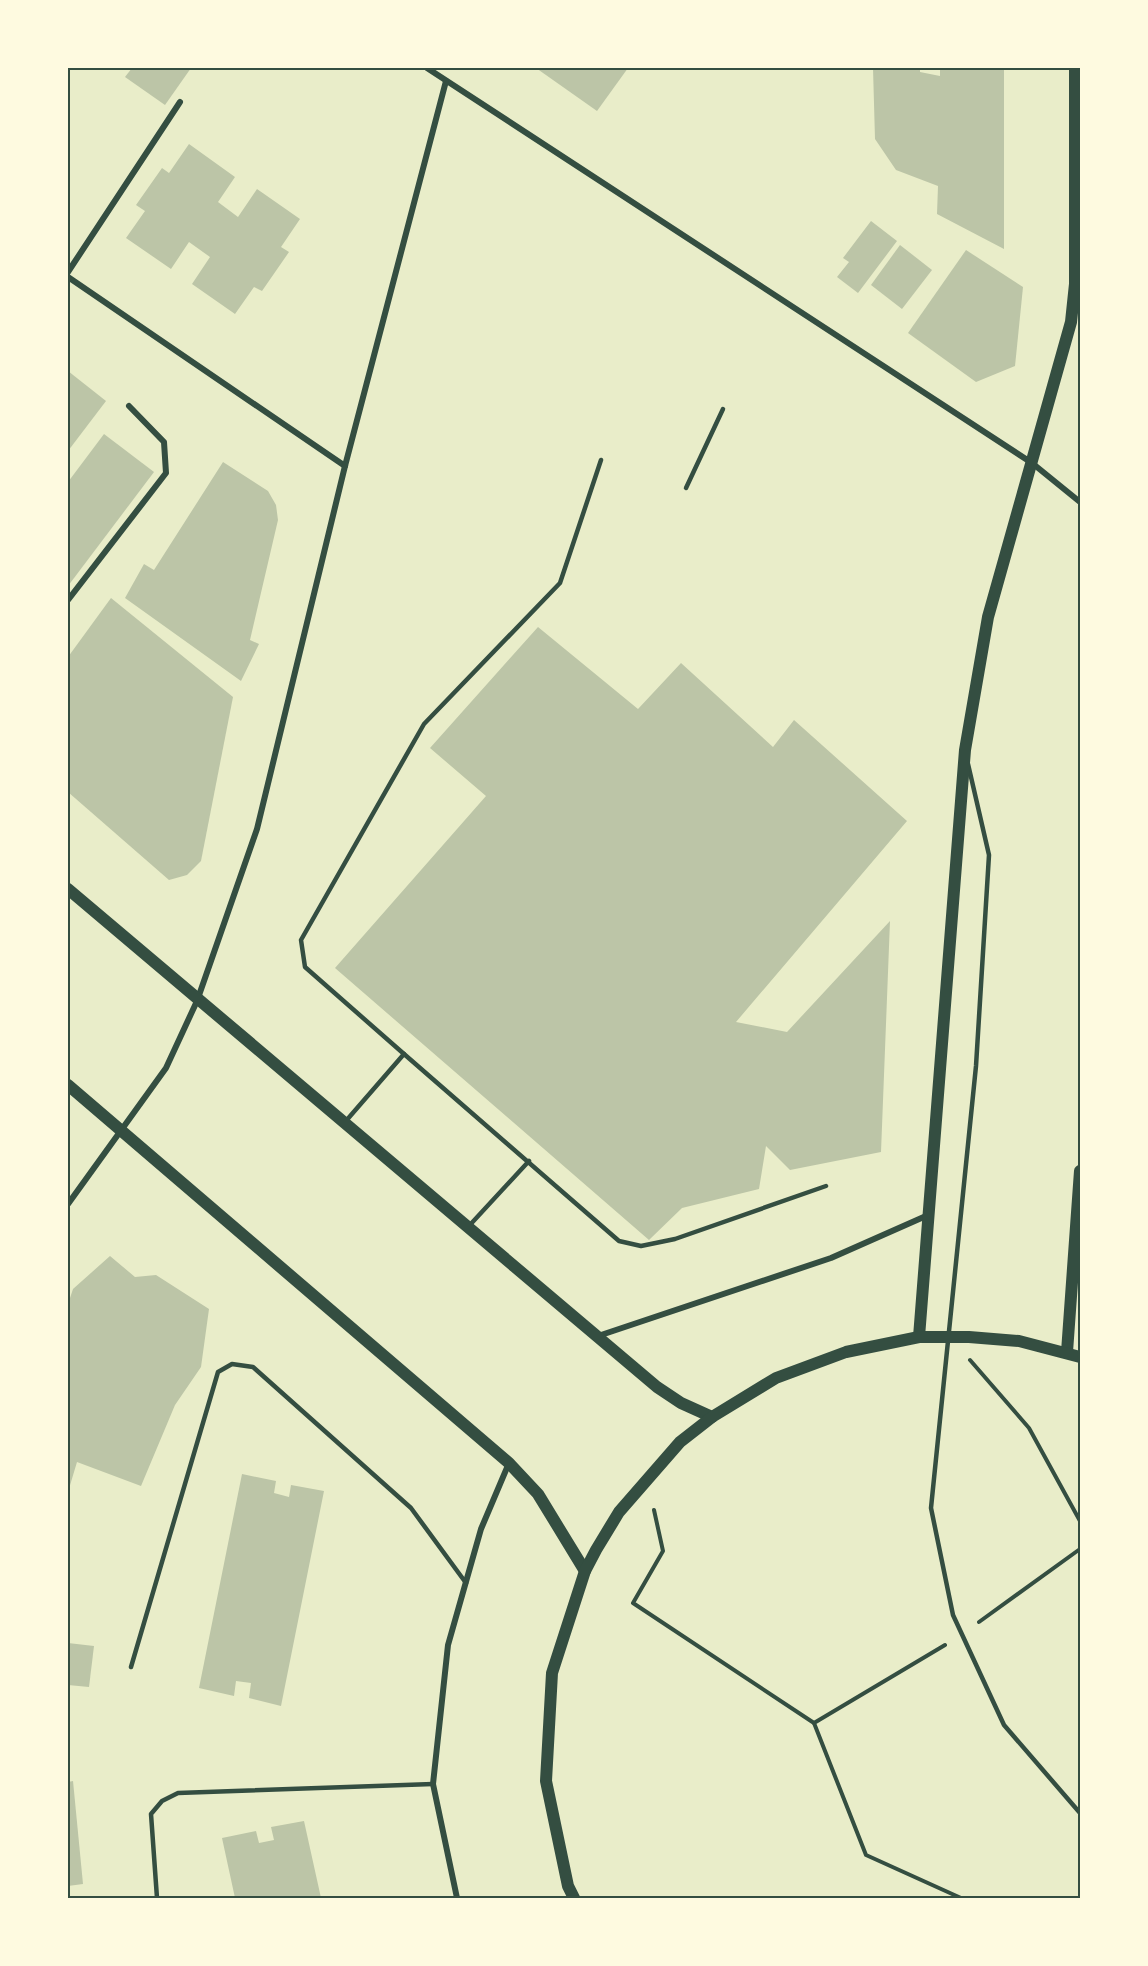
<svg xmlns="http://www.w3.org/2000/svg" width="1148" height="1966" viewBox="0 0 1148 1966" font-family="'Public Sans',sans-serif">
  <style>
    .building { fill: #bcc5a7 }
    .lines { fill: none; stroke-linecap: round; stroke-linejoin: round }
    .path { stroke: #344e41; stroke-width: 4 }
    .service { stroke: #344e41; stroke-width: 4.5 }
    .minor { stroke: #344e41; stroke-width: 6 }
    .secondary { stroke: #344e41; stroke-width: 12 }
    .neatline { fill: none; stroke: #344e41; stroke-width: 2 }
  </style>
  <rect width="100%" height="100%" fill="#e9edc9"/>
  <g class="building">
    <path d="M 132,68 L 191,68 L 165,105 L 125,77 Z"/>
    <path d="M 536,68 L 628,68 L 597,111 Z"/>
    <path d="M 873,68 L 920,68 L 920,72 L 940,76 L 940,68 L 1004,68 L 1004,249 L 937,214 L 938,186 L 896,170 L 875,139 Z"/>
    <path d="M 189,144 L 235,177 L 218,202 L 238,217 L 257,189 L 300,219 L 281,247 L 289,252 L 262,291 L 254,287 L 235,314 L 192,284 L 210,257 L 189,242 L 171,269 L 126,238 L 145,211 L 136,205 L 162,168 L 169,173 Z"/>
    <path d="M 871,221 L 897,241 L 858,293 L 837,277 L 849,262 L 843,258 Z"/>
    <path d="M 900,245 L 932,270 L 902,309 L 871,285 Z"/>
    <path d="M 966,250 L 1023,287 L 1015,366 L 976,382 L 908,333 Z"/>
    <path d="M 68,371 L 106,401 L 68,451 Z"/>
    <path d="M 104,434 L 154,472 L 68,586 L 68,482 Z"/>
    <path d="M 223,462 L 268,491 L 276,505 L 278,520 L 250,640 L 259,644 L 241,681 L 125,598 L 144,564 L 154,570 Z"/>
    <path d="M 111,598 L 233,697 L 201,861 L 187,875 L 169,880 L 68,792 L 68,657 Z"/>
    <path d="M 538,627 L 638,709 L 681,663 L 773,747 L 794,720 L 907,821 L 736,1022 L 787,1032 L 890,921 L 881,1152 L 790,1170 L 766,1146 L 759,1189 L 682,1208 L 649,1240 L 335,968 L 486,796 L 430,748 Z"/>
    <path d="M 110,1256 L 135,1277 L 156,1275 L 209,1309 L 201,1367 L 175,1405 L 141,1486 L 77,1462 L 68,1492 L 68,1304 L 73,1289 Z"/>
    <path d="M 242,1474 L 276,1481 L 274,1493 L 289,1497 L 291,1485 L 324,1491 L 281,1706 L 249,1698 L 251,1683 L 236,1681 L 234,1696 L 199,1688 Z"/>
    <path d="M 68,1643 L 94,1646 L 89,1687 L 68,1685 Z"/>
    <path d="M 73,1781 L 83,1884 L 68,1886 L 68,1782 Z"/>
    <path d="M 304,1821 L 321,1898 L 235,1898 L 222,1838 L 256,1831 L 259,1843 L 274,1840 L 271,1827 Z"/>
  </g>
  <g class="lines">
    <g class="path">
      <path d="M 970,1360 L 1029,1428 L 1080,1521"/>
      <path d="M 654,1510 L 663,1551 L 633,1603 L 814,1723"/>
      <path d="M 979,1622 L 1080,1549"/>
      <path d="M 945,1645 L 814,1723 L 866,1855 L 961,1898"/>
    </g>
    <g class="service">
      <path d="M 686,488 L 723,409"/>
      <path d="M 968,764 L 989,855 L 976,1066 L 931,1508 L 953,1615 L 1004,1725 L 1080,1813"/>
      <path d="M 404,1054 L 619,1241 L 641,1246 L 675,1239 L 826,1186"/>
      <path d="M 345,1122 L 404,1054 L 305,967 L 301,940 L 424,724 L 560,583 L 601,460"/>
      <path d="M 468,1227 L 529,1161"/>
      <path d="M 131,1667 L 218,1372 L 232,1364 L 253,1367 L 411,1508 L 466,1583"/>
      <path d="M 157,1898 L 151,1814 L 162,1801 L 178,1793 L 433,1784"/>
    </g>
    <g class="minor">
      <path d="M 427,68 L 1032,463 L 1080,502"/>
      <path d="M 68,272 L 180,102"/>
      <path d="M 68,277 L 345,466"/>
      <path d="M 68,600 L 166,473 L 164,442 L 129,406"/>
      <path d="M 68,1204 L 166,1068 L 197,1001 L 257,829 L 345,466 L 446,81"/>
      <path d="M 598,1336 L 831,1258 L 926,1216"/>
      <path d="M 457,1898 L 433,1784 L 448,1645 L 481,1529 L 509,1463"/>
    </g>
    <g class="secondary">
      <path d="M 68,889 L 657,1387 L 681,1403 L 712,1417"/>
      <path d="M 68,1085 L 509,1463 L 538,1494 L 585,1571"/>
      <path d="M 919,1337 L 965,750 L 988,617 L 1071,322 L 1075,284 L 1075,68"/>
      <path d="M 1067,1352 L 1080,1171"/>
      <path d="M 574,1898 L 568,1886 L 546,1781 L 552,1673 L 585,1571 L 596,1550 L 619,1512 L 680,1442 L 712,1417 L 776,1378 L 846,1352 L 919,1337 L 969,1337 L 1019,1341 L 1080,1357"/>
    </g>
  </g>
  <rect width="1148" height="1966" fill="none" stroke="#fefae0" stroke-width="138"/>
  <rect x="69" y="69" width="1010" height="1828" class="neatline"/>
</svg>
